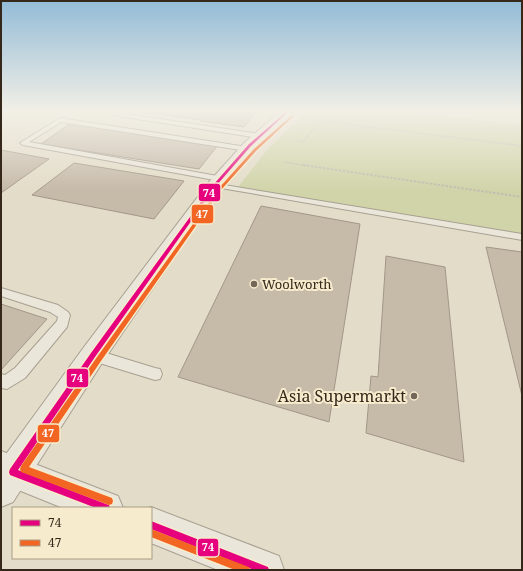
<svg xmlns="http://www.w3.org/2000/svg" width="523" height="571" viewBox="0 0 523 571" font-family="'Noto Serif',serif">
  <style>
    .green { fill: #d1d4a9 }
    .building { fill: #c6baa9; stroke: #a39788 }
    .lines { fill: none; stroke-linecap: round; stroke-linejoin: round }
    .service-casing { stroke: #a7a092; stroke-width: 2 }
    .minor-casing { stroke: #a7a092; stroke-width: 2 }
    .tertiary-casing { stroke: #a7a092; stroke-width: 2 }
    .path-far1 { stroke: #c3bdb1; stroke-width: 1.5; stroke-dasharray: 2 1; stroke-linecap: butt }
    .path { stroke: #c3bdb1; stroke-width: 2; stroke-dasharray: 2.5 1.5; stroke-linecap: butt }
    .service { fill: #ebe6da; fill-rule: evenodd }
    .minor { fill: #ebe6da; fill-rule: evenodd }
    .tertiary { fill: #ebe6da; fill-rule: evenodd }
    .bus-1-casing { stroke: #f6ebcc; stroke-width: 3 }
    .bus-2-casing { stroke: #f6ebcc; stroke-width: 3 }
    .bus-1 { fill: #e6007e; fill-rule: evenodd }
    .bus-2 { fill: #f26522; fill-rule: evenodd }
    .poi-dot { fill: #726758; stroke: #f6ebcc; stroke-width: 1.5 }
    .labels { text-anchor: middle; stroke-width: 4; stroke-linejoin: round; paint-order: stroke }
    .poi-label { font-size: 13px; fill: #35281b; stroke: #f6ebcc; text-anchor: start }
    .near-poi-label { font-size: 16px; fill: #35281b; stroke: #f6ebcc; text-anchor: end }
    .line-badge { stroke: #f6ebcc; stroke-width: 1.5 }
    .badge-label { font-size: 11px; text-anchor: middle; font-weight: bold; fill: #fff }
  </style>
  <rect width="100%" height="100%" fill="#e3dcc8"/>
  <path class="green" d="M 307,111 L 402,111 L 522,125 L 522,238 L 235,191 L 267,150 Z"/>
  <g class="building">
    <path d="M 134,111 L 210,111 L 202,120 Z"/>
    <path d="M 210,111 L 240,111 L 255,113 L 244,127 L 200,121 Z"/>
    <path d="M 71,123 L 218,145 L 199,169 L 41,144 Z"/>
    <path d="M 1,150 L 49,159 L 1,193 Z"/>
    <path d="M 74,163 L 184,181 L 154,219 L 32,195 Z"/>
    <path d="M 261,206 L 360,224 L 329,422 L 178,377 Z"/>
    <path d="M 486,247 L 522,252 L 522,396 Z"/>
    <path d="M 386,256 L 445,267 L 464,462 L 366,433 L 371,376 L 378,377 Z"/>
    <path d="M 1,304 L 47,319 L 1,370 Z"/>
  </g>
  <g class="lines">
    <defs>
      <g id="service">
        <path d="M 114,112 L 259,134 L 262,136 L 259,138 L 112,115 L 111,114 Z"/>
        <path d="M 60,118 L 247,147 L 251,149 L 247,151 L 61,122 L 29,142 L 223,177 L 224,179 L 220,181 L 23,145 L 20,143 Z"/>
        <path d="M 212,183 L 522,234 L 522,240 L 215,187 L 211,185 Z"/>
        <path d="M 1,288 L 58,305 L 68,312 L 70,315 L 67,327 L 25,378 L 7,389 L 1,388 L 1,374 L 5,375 L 15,368 L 57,321 L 58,317 L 50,312 L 1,296 Z"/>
        <path d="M 93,349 L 155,368 L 160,369 L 162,374 L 160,379 L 155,380 L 93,361 L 88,359 L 86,355 L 88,351 Z"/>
      </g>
      <g id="minor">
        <path d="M 1,451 L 118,496 L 123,508 L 63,508 L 1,483 Z"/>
        <path d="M 151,507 L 279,556 L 284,570 L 218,570 L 151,543 L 151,508 L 149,508 Z"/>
      </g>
      <path id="tertiary" d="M 281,111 L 294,111 L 255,148 L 221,188 L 102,363 L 13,502 L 1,507 L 1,461 L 84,347 L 209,182 L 245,142 Z"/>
    </defs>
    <use href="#service" class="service-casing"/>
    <use href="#minor" class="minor-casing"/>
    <use href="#tertiary" class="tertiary-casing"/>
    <g class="path-far1">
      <path d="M 295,140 L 303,142 L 320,121 L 522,146"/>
      <path d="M 284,162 L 309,166"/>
    </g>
    <path class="path" d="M 303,165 L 522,197"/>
    <use href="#service" class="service"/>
    <use href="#minor" class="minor"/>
    <use href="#tertiary" class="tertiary"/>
    <defs>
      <g id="bus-1">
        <path d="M 287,111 L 289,111 L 251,146 L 216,186 L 95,357 L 18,470 L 106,504 L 109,505 L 110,508 L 96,508 L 10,475 L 9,472 L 10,469 L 91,353 L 214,184 L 249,144 Z"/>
        <path d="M 151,521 L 268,567 L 269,570 L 254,570 L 151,529 Z"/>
      </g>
      <g id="bus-2">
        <path d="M 292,115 L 294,116 L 256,151 L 221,190 L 101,361 L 29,467 L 112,498 L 113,501 L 112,504 L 109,505 L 21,472 L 20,469 L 21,466 L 97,357 L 219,188 L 254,149 Z"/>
        <path d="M 151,529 L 246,566 L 249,567 L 250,570 L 235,570 L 151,537 Z"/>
      </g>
    </defs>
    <use href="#bus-1" class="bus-1-casing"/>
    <use href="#bus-2" class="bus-2-casing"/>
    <use href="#bus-1" class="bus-1"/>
    <use href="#bus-2" class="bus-2"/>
  </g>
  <linearGradient id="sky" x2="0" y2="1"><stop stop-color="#93bcd7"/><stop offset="0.58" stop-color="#f2efe6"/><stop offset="1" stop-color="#f2efe6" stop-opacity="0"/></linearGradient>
  <rect width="523" height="191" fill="url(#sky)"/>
  <g class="poi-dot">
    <circle cx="254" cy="284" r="4"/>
    <circle cx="414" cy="396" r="4"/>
  </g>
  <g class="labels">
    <g class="poi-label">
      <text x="262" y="289">Woolworth</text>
    </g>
    <g class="near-poi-label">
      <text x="406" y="402">Asia Supermarkt</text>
    </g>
  </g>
  <g class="line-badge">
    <rect x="198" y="183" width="23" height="19" rx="4" fill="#e6007e"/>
    <rect x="191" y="204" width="23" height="20" rx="4" fill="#f26522"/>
    <rect x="66" y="368" width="23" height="20" rx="4" fill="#e6007e"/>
    <rect x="37" y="424" width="23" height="19" rx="4" fill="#f26522"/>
    <rect x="197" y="538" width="22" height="19" rx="4" fill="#e6007e"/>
  </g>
  <g class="badge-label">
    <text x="209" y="197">74</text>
    <text x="202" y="218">47</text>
    <text x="77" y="382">74</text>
    <text x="48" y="437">47</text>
    <text x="208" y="551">74</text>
  </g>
  <rect width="523" height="571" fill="none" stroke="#35281b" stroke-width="4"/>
  <rect x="12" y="507" width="140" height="52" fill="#f6ebcc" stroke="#a99d85"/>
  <rect x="20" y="520" width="20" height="6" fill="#e6007e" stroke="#a99d85"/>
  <text x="48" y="527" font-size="12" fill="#35281b">74</text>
  <rect x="20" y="540" width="20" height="6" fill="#f26522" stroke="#a99d85"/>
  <text x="48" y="547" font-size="12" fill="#35281b">47</text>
</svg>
